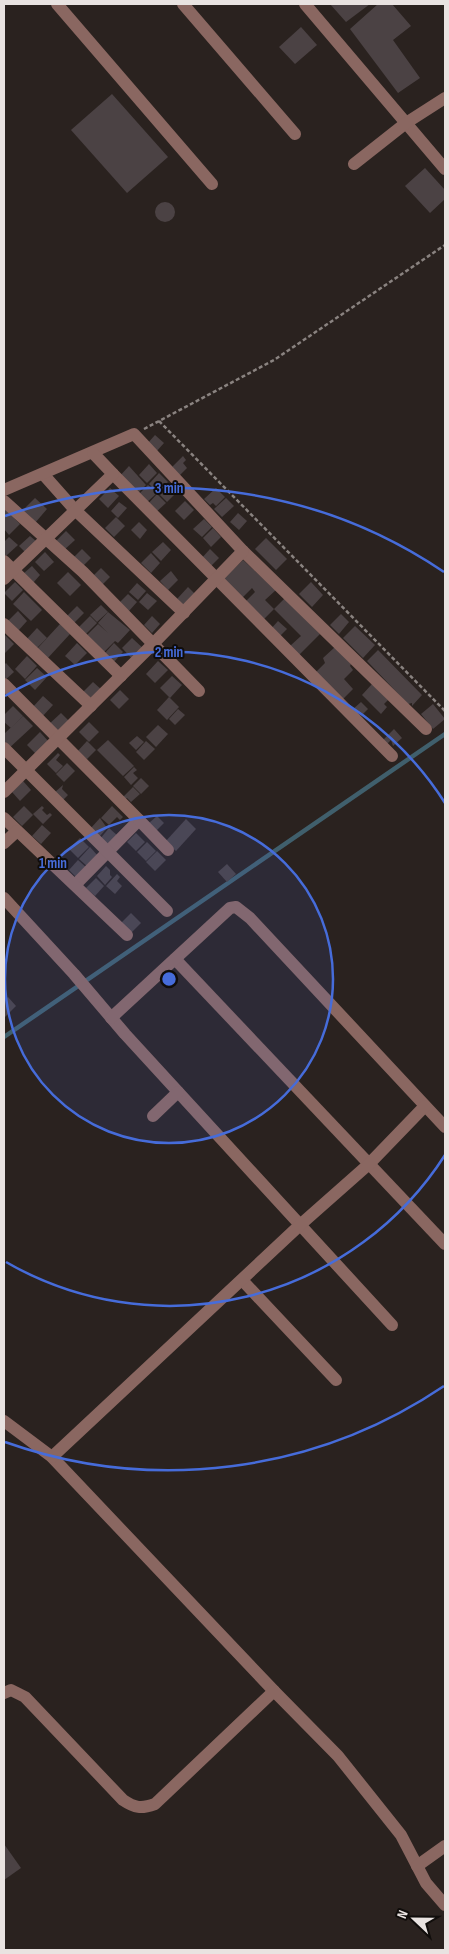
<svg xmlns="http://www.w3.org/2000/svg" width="449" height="1954" viewBox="0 0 449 1954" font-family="'Sofia Sans Condensed',sans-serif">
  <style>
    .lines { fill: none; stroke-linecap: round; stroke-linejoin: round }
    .stream { stroke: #405f6c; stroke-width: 4.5 }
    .building { fill: #4b4244 }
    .path { stroke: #8a8380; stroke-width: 2.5; stroke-dasharray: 4 2.5; stroke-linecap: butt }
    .minor { stroke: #8a6761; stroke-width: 12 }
    .ring { fill: none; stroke: #466cda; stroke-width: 2.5 }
    .centre { fill: #466cda; stroke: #100d0b; stroke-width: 2.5 }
    .ring-label { font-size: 15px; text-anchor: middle; font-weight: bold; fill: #466cda; stroke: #100d0b; stroke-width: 4; stroke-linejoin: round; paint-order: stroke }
  </style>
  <rect width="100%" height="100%" fill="#2a221f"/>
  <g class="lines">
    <path class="stream" d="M 4,1037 L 445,734"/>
  </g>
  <g class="building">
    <path d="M 330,4 L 370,4 L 346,22 Z"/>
    <path d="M 378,4 L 392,4 L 411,26 L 393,40 L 420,78 L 398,93 L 350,29 Z"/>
    <path d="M 301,27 L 317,45 L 295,64 L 279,47 Z"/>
    <path d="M 112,94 L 168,157 L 127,193 L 71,130 Z"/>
    <path d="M 425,168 L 445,190 L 445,199 L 430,213 L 405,186 Z"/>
    <circle cx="165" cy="212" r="10"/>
    <path d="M 155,435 L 164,443 L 156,452 L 147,444 Z"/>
    <path d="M 183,456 L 186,460 L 183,463 L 187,468 L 179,476 L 171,468 Z"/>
    <path d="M 149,464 L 157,473 L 147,483 L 139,475 Z"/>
    <path d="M 129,466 L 146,485 L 136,495 L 118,478 Z"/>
    <path d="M 159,473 L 168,482 L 157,492 L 149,484 Z"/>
    <path d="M 168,483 L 177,492 L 167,502 L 158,493 Z"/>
    <path d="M 148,485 L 157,493 L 145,504 L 137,496 Z"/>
    <path d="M 110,488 L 119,496 L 108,508 L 99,499 Z"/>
    <path d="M 216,488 L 225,497 L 216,506 L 213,503 L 210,505 L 204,499 Z"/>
    <path d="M 157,494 L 166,503 L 155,513 L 147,505 Z"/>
    <path d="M 35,498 L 47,509 L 35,523 L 22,511 Z"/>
    <path d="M 226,498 L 234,506 L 222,517 L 214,509 Z"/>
    <path d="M 185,501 L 194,510 L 184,520 L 175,511 Z"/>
    <path d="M 119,502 L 127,508 L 118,518 L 111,511 Z"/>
    <path d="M 4,508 L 20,524 L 9,535 L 4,529 Z"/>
    <path d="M 238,513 L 247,521 L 239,530 L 230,522 Z"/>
    <path d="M 116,517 L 125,526 L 114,537 L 105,528 Z"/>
    <path d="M 204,519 L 212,527 L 202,537 L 193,529 Z"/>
    <path d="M 139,522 L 147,530 L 140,539 L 131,530 Z"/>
    <path d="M 213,528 L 221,537 L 211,547 L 203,538 Z"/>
    <path d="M 66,531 L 75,540 L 63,551 L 55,542 Z"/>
    <path d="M 30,536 L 36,541 L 25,552 L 19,546 Z"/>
    <path d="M 9,537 L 18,545 L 6,556 L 4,554 L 4,542 Z"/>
    <path d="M 266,538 L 287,559 L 276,570 L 255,549 Z"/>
    <path d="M 163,542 L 171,550 L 161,561 L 152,552 Z"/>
    <path d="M 82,549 L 91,558 L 81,568 L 72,559 Z"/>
    <path d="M 210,549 L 219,558 L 209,568 L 200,560 Z"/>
    <path d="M 45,552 L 54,562 L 44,571 L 35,562 Z"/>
    <path d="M 151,553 L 160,563 L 151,573 L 141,563 Z"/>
    <path d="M 243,560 L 276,590 L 265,600 L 274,609 L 261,622 L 243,604 L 255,592 L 252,588 L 239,601 L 220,582 Z"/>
    <path d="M 32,566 L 40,575 L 33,583 L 23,574 Z"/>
    <path d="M 101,568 L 110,577 L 100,587 L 91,578 Z"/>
    <path d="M 171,571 L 178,580 L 168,590 L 160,581 Z"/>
    <path d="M 68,572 L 81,585 L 70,596 L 57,583 Z"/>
    <path d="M 15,582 L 23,590 L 12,601 L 4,593 Z"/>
    <path d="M 311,582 L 323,595 L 312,607 L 299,594 Z"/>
    <path d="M 137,583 L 146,591 L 138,600 L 129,592 Z"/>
    <path d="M 188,587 L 198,597 L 187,608 L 177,599 Z"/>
    <path d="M 24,592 L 42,610 L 31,621 L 13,604 Z"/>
    <path d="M 147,593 L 157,601 L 148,610 L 139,602 Z"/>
    <path d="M 128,594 L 137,602 L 129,611 L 118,604 Z"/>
    <path d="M 285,598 L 320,634 L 299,655 L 290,646 L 301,636 L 274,609 Z"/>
    <path d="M 101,605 L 108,612 L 97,622 L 90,615 Z"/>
    <path d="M 77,606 L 84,613 L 72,625 L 65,618 Z"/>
    <path d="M 18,611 L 27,621 L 18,631 L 8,621 Z"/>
    <path d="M 108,612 L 130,630 L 118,643 L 115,641 L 103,653 L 86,636 L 98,624 L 108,633 L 98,623 Z"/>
    <path d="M 341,614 L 349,622 L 339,634 L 330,625 Z"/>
    <path d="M 90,616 L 97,623 L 85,635 L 78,628 Z"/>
    <path d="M 152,616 L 160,624 L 152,633 L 144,625 Z"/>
    <path d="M 278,621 L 287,629 L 278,638 L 270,630 Z"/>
    <path d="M 60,624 L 70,634 L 46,660 L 36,650 Z"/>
    <path d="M 355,626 L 375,645 L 363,658 L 343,638 Z"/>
    <path d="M 37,628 L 47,638 L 35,650 L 25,641 Z"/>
    <path d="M 4,634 L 14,644 L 4,654 Z"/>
    <path d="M 132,638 L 145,650 L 134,661 L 122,648 Z"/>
    <path d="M 77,643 L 87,653 L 75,665 L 65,656 Z"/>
    <path d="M 114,643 L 123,652 L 113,663 L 104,654 Z"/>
    <path d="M 335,647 L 351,664 L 350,666 L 353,670 L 344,679 L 353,689 L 342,700 L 315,673 L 325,663 L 323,658 Z"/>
    <path d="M 378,650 L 422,695 L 412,706 L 412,703 L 408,704 L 367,661 Z"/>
    <path d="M 27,656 L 37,666 L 25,679 L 15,669 Z"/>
    <path d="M 158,661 L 168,670 L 155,683 L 146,674 Z"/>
    <path d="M 6,663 L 14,672 L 4,681 L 4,665 Z"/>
    <path d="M 37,668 L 47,677 L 35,690 L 25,680 Z"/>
    <path d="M 172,676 L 182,685 L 170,698 L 160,688 Z"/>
    <path d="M 93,682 L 103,691 L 91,704 L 81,694 Z"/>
    <path d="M 372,684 L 388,700 L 384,704 L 387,707 L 381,714 L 362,695 Z"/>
    <path d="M 120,690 L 129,699 L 119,709 L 110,700 Z"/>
    <path d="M 43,696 L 53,705 L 41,718 L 31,709 Z"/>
    <path d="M 169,697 L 179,707 L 167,720 L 157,710 Z"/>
    <path d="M 361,702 L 368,709 L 362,715 L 352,710 Z"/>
    <path d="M 433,704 L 445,719 L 433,729 L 421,714 Z"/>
    <path d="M 13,706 L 23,716 L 11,728 L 4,722 L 4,715 Z"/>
    <path d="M 178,709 L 185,715 L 175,725 L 169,719 Z"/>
    <path d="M 61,713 L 70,722 L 58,735 L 48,725 Z"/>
    <path d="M 23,716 L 33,726 L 7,750 L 4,747 L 4,734 Z"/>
    <path d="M 89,722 L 99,732 L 89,742 L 79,732 Z"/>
    <path d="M 158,725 L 168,734 L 156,747 L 146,737 Z"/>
    <path d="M 394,729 L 402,738 L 393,746 L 391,740 L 387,744 L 383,740 Z"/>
    <path d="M 40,732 L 49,742 L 37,755 L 27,745 Z"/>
    <path d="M 137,736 L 144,742 L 136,750 L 129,743 Z"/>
    <path d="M 108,740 L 134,766 L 123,776 L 97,750 Z"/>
    <path d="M 87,741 L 96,750 L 87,759 L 76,753 Z"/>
    <path d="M 146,741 L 155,749 L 144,760 L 136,752 Z"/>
    <path d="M 58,753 L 60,755 L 56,760 L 63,766 L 56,773 L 47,764 Z"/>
    <path d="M 67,763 L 75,771 L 64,782 L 56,774 Z"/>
    <path d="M 134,767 L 137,770 L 133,773 L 138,778 L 131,785 L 124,777 Z"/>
    <path d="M 141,778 L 149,786 L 141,794 L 133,786 Z"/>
    <path d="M 23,781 L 31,790 L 20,801 L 12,792 Z"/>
    <path d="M 63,785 L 62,789 L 68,795 L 62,801 L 54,793 Z"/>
    <path d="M 133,787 L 140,794 L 131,802 L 127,798 L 124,800 L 122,798 Z"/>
    <path d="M 24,806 L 33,815 L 22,826 L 13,817 Z"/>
    <path d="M 42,806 L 44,808 L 42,810 L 47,815 L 50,813 L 52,815 L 43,824 L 33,814 Z"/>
    <path d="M 112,806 L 123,817 L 120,820 L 117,817 L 109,825 L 101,818 Z"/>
    <path d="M 157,816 L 164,823 L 156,831 L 149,823 Z"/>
    <path d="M 100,818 L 107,828 L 99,837 L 90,829 Z"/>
    <path d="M 186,819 L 196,829 L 176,851 L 165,842 Z"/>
    <path d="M 42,825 L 51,833 L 41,844 L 32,836 Z"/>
    <path d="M 109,828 L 118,836 L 108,846 L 100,839 Z"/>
    <path d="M 136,833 L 145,842 L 136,851 L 127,842 Z"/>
    <path d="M 80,838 L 89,847 L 78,858 L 69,849 Z"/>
    <path d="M 147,842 L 156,851 L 146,861 L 137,852 Z"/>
    <path d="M 90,847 L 98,856 L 88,867 L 79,859 Z"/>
    <path d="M 157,851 L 166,860 L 155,871 L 146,862 Z"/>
    <path d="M 78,860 L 88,869 L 78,879 L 69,870 Z"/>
    <path d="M 227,864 L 236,874 L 227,882 L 218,872 Z"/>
    <path d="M 106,866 L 110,870 L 110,875 L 112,877 L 105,885 L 97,876 Z"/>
    <path d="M 117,874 L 120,877 L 117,881 L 122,886 L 115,894 L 106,886 Z"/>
    <path d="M 96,878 L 104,886 L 95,896 L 86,888 Z"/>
    <path d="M 131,913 L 141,923 L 131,933 L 121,923 Z"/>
    <path d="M 8,997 L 16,1006 L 5,1017 L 4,1001 Z"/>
    <path d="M 4,1844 L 21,1868 L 4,1880 Z"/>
  </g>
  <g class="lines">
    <g class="path">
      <path d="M 159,421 L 445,711"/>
      <path d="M 144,429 L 274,360 L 445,245"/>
    </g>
    <g class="minor">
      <path d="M 57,4 L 212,184"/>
      <path d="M 183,4 L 295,134"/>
      <path d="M 305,4 L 445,169"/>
      <path d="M 354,164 L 406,123 L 445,98"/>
      <path d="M 43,474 L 75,510 L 184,613"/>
      <path d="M 113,474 L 392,756"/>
      <path d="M 4,490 L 134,434 L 243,551 L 426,729"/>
      <path d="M 4,501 L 83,572 L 199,691"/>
      <path d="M 4,561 L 121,676"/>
      <path d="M 4,579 L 113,474 L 93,453"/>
      <path d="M 4,624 L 91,706"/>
      <path d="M 4,684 L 139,820 L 76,884"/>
      <path d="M 4,748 L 167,911"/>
      <path d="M 4,792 L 153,644 L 243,551"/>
      <path d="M 4,818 L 127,935"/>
      <path d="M 139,820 L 168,850"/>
      <path d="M 4,843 L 17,831"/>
      <path d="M 4,898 L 74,974 L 125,1034 L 392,1325"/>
      <path d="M 175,959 L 445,1244"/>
      <path d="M 111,1018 L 230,908 L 236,907 L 250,918 L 445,1127"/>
      <path d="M 153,1116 L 178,1092"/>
      <path d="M 242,1280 L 336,1380"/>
      <path d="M 4,1421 L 52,1457 L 274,1691"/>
      <path d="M 52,1457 L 300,1225 L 369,1164 L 425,1106"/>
      <path d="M 4,1693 L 11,1690 L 25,1697 L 123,1800 C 135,1808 141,1809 155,1804 L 274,1691 L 338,1756 L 401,1835 L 426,1883 L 445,1905"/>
      <path d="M 417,1866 L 445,1846"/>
    </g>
  </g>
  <circle cx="169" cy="979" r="164" fill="#466cda" fill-opacity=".12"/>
  <g class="ring">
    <circle cx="169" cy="979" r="164"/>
    <path d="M445 1155A327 327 0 0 1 6 1262M5 696A327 327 0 0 1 445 803"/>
    <path d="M444 1386A491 491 0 0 1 5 1442M5 516A491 491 0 0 1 444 572"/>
  </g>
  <circle cx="169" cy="979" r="8" class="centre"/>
  <g class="ring-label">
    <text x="169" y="493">3 min</text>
    <text x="169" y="657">2 min</text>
    <text x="53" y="868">1 min</text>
  </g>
  <rect width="449" height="1954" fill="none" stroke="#e9e3e1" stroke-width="10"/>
  <g transform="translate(414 1919) rotate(292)" stroke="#100d0b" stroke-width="4" paint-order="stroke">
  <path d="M0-4L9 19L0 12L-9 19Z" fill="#e9e3e1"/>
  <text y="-8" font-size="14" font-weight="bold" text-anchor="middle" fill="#e9e3e1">N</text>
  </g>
</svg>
